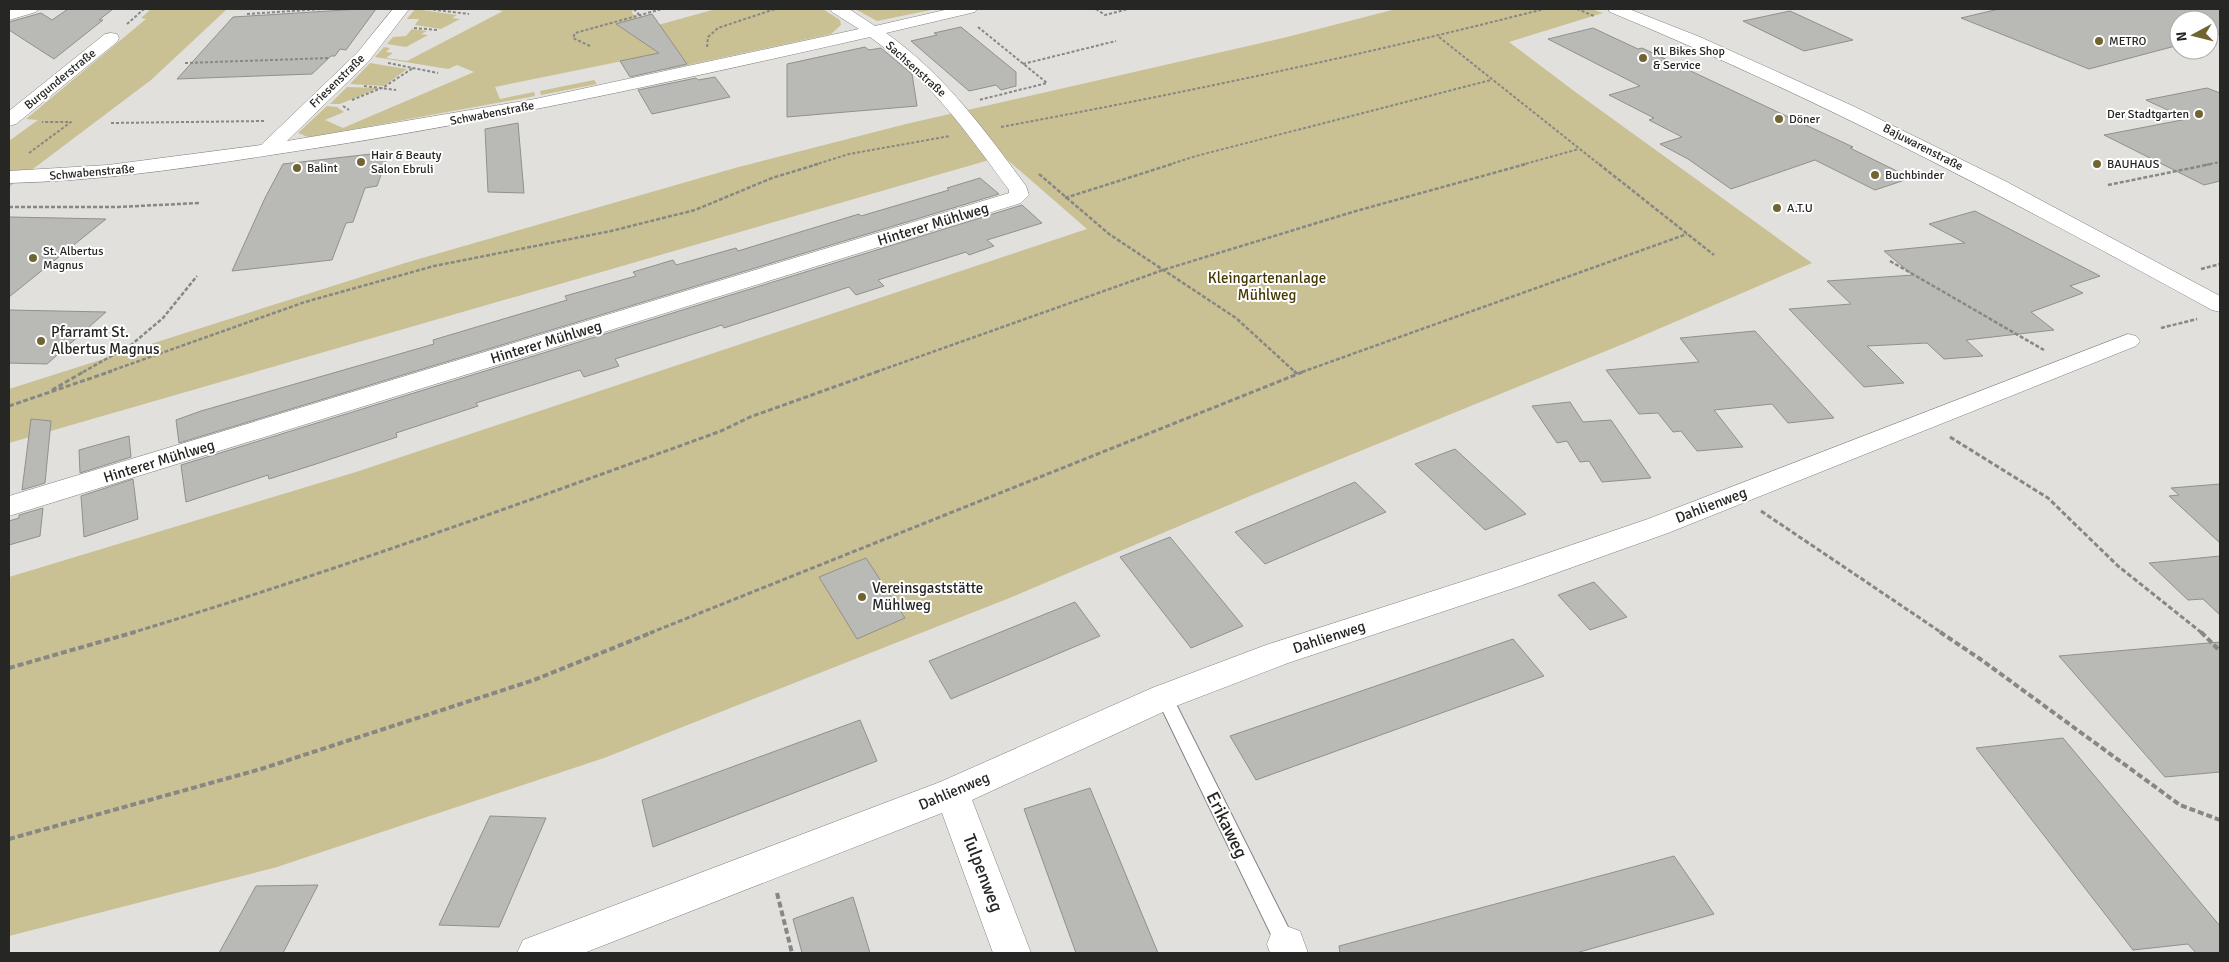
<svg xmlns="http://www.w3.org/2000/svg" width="2229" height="962" viewBox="0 0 2229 962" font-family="Signika,sans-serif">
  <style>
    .green { fill: #c9c094 }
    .building { fill: #b9b9b5; stroke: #91908c }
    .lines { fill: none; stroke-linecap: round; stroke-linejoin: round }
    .service-casing { stroke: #83827f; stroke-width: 2 }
    .minor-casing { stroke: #83827f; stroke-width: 1 }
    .tertiary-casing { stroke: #83827f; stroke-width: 1 }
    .path-far3 { stroke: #878784; stroke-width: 2; stroke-dasharray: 3 2; stroke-linecap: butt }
    .path-far2 { stroke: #878784; stroke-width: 2.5; stroke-dasharray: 4 2; stroke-linecap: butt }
    .path-far1 { stroke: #878784; stroke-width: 3; stroke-dasharray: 5 2.5; stroke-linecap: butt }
    .path { stroke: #878784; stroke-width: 4; stroke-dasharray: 6 3; stroke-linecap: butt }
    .service { fill: #fff; fill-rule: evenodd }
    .minor { fill: #fff; fill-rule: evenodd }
    .tertiary { fill: #fff; fill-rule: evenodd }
    .poi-dot { fill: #706532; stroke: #fff; stroke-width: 2 }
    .labels { text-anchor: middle; stroke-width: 4; stroke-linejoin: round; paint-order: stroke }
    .far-poi-label { font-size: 12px; fill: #262624; stroke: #fff; text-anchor: start }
    .far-street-label { font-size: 12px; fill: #262624; stroke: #fff }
    .street-label { font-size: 15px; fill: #262624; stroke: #fff }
    .park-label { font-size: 15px; fill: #433904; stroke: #fff }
    .poi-label { font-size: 15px; fill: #262624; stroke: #fff; text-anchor: start }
    .near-street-label { font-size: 18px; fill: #262624; stroke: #fff }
  </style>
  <rect width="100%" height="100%" fill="#e1e0dc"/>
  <g class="green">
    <path d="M 151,9 L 227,9 L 151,80 L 9,187 L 9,141 L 38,120 L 26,119 L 146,19 L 141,18 Z"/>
    <path d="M 415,9 L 457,15 L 452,18 L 460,19 L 441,29 L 415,25 L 419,19 L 407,19 Z"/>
    <path d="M 492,9 L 633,9 L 632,13 L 638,18 L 616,24 L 629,33 L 716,9 L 823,9 L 840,20 L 841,25 L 831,34 L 665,70 L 662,66 L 677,50 L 495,87 L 500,99 L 534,92 L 535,96 L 322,135 L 308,137 L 298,133 L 327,106 L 337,107 L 344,112 L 325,120 L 343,128 L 474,72 L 457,65 L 448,69 L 375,57 L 384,47 L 390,48 L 386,52 L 393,53 L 386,58 L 407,61 L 503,11 Z"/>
    <path d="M 861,9 L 936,9 L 877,21 L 857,10 Z"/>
    <path d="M 1396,9 L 1591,9 L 1603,13 L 1509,42 L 1574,91 L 1812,263 L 1628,342 L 1250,496 L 1012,597 L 604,758 L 277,867 L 9,936 L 9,577 L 356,472 L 1087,229 L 1003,156 L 9,443 L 9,389 L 405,263 L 735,168 L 906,124 L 1287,37 Z"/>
    <path d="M 412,29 L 427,31 L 421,34 L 428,35 L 406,47 L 387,44 L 393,37 L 406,36 Z"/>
    <path d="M 370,63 L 407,69 L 384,86 L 350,84 Z"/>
    <path d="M 594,80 L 597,84 L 541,95 L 540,91 Z"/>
    <path d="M 347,87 L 379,88 L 340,104 L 330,104 Z"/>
  </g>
  <g class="building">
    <path d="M 68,9 L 113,9 L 99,20 L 103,20 L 54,59 L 9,30 L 9,22 L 41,13 L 52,20 Z"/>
    <path d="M 361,9 L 376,9 L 346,50 L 340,49 L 335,56 L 331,56 L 312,74 L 177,79 L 233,17 Z"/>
    <path d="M 1999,9 L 2220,9 L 2220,34 L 2209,37 L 2209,20 L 2179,20 L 2179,45 L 2089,69 L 1961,18 Z"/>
    <path d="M 1790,11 L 1853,40 L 1804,51 L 1743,21 Z"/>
    <path d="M 652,14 L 687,64 L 630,77 L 620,61 L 659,53 L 616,24 Z"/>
    <path d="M 961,27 L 1016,72 L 1016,86 L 1001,90 L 996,85 L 969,91 L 911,41 L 937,35 L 934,33 Z"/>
    <path d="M 1593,28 L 1638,49 L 1642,48 L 1782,114 L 1853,147 L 1850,148 L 1911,178 L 1875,190 L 1815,160 L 1731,189 L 1688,159 L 1660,144 L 1682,137 L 1649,120 L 1654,118 L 1609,95 L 1640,86 L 1548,39 Z"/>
    <path d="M 865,47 L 869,50 L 881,48 L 912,74 L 917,106 L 787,117 L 787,64 Z"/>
    <path d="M 715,77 L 730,97 L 652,114 L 638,90 L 696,78 L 698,80 Z"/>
    <path d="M 2207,88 L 2220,93 L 2220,181 L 2204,185 L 2104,135 L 2187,119 L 2146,100 Z"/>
    <path d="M 518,123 L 524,193 L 488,192 L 485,129 Z"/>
    <path d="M 389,152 L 377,186 L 365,188 L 353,222 L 346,223 L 332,260 L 232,271 L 265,198 L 283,164 Z"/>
    <path d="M 980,178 L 999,194 L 179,443 L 176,420 L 201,411 L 434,344 L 433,340 L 567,300 L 565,296 L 636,276 L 633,272 L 673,260 L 676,265 L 736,248 L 738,251 L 859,214 L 861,216 L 949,190 L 947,188 Z"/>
    <path d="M 1022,205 L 1042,223 L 987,240 L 994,246 L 969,255 L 966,252 L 878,280 L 884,286 L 856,295 L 849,287 L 724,328 L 722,325 L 615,359 L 619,366 L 584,377 L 580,370 L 476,403 L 478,406 L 396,433 L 397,437 L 316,464 L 269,479 L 268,475 L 186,502 L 181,465 Z"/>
    <path d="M 1975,211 L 2100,276 L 2070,286 L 2083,293 L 2031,312 L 2054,330 L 1966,340 L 1983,356 L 1944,359 L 1927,343 L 1867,346 L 1904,383 L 1864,387 L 1789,309 L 1851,304 L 1827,281 L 1913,275 L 1884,251 L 1965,243 L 1929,224 Z"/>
    <path d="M 9,217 L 106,219 L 9,297 Z"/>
    <path d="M 9,310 L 106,312 L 47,364 L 9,363 Z"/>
    <path d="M 1755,331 L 1834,418 L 1788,423 L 1772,404 L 1714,410 L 1743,447 L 1697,451 L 1681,431 L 1673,432 L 1658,413 L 1639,414 L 1606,370 L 1699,362 L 1680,338 Z"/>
    <path d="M 1570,402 L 1583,422 L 1611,420 L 1651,478 L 1602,482 L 1589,461 L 1580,462 L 1567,441 L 1557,443 L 1532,406 Z"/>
    <path d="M 31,419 L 51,421 L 45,483 L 22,490 Z"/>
    <path d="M 129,436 L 131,457 L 80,473 L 79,450 Z"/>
    <path d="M 1455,449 L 1526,514 L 1485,530 L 1415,464 Z"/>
    <path d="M 133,479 L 138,519 L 84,537 L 81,496 Z"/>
    <path d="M 1355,482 L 1386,512 L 1265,564 L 1235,532 Z"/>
    <path d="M 2220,484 L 2220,543 L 2169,496 L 2179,495 L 2171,488 Z"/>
    <path d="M 43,508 L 40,536 L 9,545 L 9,521 L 19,518 L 19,515 Z"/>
    <path d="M 1170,537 L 1243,626 L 1191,648 L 1120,557 Z"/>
    <path d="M 2220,556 L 2220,615 L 2203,599 L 2188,600 L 2149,563 Z"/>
    <path d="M 866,558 L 905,618 L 857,639 L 819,577 Z"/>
    <path d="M 1594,582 L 1627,617 L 1590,630 L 1558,595 Z"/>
    <path d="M 1075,602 L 1100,636 L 951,699 L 929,661 Z"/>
    <path d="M 1513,639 L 1544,676 L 1256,780 L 1230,736 Z"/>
    <path d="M 2220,642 L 2220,772 L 2165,777 L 2059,656 Z"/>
    <path d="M 860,720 L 877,761 L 653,847 L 642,800 Z"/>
    <path d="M 2063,738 L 2220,926 L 2220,953 L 2196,953 L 2188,944 L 2133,950 L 1976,748 Z"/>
    <path d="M 1090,788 L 1158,953 L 1076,953 L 1024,809 Z"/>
    <path d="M 490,816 L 546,818 L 499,927 L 439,925 Z"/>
    <path d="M 1674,856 L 1714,914 L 1576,953 L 1340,953 L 1339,946 Z"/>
    <path d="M 318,885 L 283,953 L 219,953 L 256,886 Z"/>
    <path d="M 853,897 L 870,953 L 802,953 L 793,919 Z"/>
  </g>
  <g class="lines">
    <defs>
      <path id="service" d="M 1164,690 L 1170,692 L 1293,937 L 1296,944 L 1293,951 L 1286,953 L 1279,951 L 1156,697 L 1158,692 Z"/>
      <g id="minor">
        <path d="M 13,9 L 38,9 L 36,12 L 9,20 L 9,10 Z"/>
        <path d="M 393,9 L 409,9 L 369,61 L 287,141 L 535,99 L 859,29 L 832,12 L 830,9 L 849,9 L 875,26 L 949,9 L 977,9 L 975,12 L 886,33 C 944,74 984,129 1026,186 L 1029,195 L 1021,203 L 9,516 L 9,496 L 1009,193 L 1009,190 C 965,130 931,81 870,37 C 680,80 490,122 297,151 C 201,166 105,181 9,183 L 9,171 L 108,165 L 261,145 L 357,53 Z"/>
        <path d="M 111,33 L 117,34 L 119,38 L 117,42 L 16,124 L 9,126 L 9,111 L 105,34 Z"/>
        <path d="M 2128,334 L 2136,336 L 2140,341 L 2136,346 L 1668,533 L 1520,586 L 1288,663 L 1176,706 L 972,800 L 1031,953 L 993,953 L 942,813 L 584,953 L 517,953 L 523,940 L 940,782 L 1152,688 L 1266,645 L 1498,570 L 1648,519 Z"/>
        <path d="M 1286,926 L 1300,931 L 1308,953 L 1270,953 L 1267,944 L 1272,931 Z"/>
      </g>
      <path id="tertiary" d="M 1608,9 L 1629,9 L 1700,37 L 1853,106 L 2005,181 L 2220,296 L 2220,312 L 2212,310 C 2015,202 1818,98 1610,12 Z"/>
    </defs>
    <use href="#service" class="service-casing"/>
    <use href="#minor" class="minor-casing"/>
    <use href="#tertiary" class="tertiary-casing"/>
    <g class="path-far3">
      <path d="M 428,9 L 469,14"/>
      <path d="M 634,9 L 641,17"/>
      <path d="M 1096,9 L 1105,15 L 1128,9"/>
      <path d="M 1577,9 L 1594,16"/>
      <path d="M 247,14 L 322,9"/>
      <path d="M 127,24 L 144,9"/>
      <path d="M 978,27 L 1047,83 L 979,100"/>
      <path d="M 414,28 L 438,30"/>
      <path d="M 1439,37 L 1600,165"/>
      <path d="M 590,46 L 573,38 L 575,33 L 662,9"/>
      <path d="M 707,47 L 708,37 L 718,28 L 775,9"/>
      <path d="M 185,63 L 330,58"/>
      <path d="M 388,63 L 438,73"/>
      <path d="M 1023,64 L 1116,41"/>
      <path d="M 364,86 L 396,90"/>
      <path d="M 352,100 L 384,87 L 413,68"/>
      <path d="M 343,106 L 349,110"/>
      <path d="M 111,123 L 264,121"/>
      <path d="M 1001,127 C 1183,93 1364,55 1544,9"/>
      <path d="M 29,153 L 71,122 L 42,122"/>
      <path d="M 814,165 L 849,154 L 950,136"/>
      <path d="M 1168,165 L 1196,156 L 1491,80"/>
      <path d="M 1521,165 L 1579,149"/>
      <path d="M 2205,165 L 2220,162"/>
    </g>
    <g class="path-far2">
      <path d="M 1599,164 L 1714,255"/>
      <path d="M 1039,174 L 1109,234 L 1236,318 L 1295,372"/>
      <path d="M 2108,185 L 2211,164"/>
      <path d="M 1065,198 L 1172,164"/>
      <path d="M 9,207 L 118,207 L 199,203"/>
      <path d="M 1890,261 L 2044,350"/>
      <path d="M 2201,269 L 2220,264"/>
      <path d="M 2161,328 L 2197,319"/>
      <path d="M 83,372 L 131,345 L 163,318 L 197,276"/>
      <path d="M 108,372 L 305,302 L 434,266 L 611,231 L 695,210 L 772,178 L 818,164"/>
      <path d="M 876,372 L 1163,270 L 1356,211 L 1526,164"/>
      <path d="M 1302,372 L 1687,234"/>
    </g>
    <g class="path-far1">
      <path d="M 1294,371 L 1297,374"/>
      <path d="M 52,390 L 85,371"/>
      <path d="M 9,406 L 112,371"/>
      <path d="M 1950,437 L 2048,498 L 2118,566 L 2202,633"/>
      <path d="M 1761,511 L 1942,633"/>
      <path d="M 131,633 C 330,573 525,502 721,431 L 750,417 L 879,371"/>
      <path d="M 650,633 L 1305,371"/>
    </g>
    <g class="path">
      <path d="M 1940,632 L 1983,661 L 2180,805 L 2220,820"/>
      <path d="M 2201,632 L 2220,651"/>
      <path d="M 9,668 L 135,632"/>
      <path d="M 9,839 L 261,769 L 534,680 L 653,632"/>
      <path d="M 777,893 L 792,953"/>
    </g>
    <use href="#service" class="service"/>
    <use href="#minor" class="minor"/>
    <use href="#tertiary" class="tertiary"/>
  </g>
  <g class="poi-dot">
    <circle cx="2099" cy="41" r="5"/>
    <circle cx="1643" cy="58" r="5"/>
    <circle cx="2199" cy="114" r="5"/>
    <circle cx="1779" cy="119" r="5"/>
    <circle cx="361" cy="162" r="5"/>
    <circle cx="2097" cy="164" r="5"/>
    <circle cx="297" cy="168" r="5"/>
    <circle cx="1875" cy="175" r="5"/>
    <circle cx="1777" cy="208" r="5"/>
    <circle cx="33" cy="258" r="5"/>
    <circle cx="41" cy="341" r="5"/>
    <circle cx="862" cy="597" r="5"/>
  </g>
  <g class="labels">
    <g class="far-poi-label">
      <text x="2109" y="45">METRO</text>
      <text x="1653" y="55">KL Bikes Shop<tspan x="1653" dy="14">&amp; Service</tspan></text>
      <text x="2189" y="118" text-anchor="end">Der Stadtgarten</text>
      <text x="1789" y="123">Döner</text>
      <text x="371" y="159">Hair &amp; Beauty<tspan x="371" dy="14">Salon Ebruli</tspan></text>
      <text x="2107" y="168">BAUHAUS</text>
      <text x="307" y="172">Balint</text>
      <text x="1885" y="179">Buchbinder</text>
      <text x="1787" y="212">A.T.U</text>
      <text x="43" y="255">St. Albertus<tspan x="43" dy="14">Magnus</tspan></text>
    </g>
    <g class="far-street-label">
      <text transform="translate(916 69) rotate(42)" y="4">Sachsenstraße</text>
      <text transform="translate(60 79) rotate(-39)" y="4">Burgunderstraße</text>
      <text transform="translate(337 81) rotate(-44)" y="4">Friesenstraße</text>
      <text transform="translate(492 113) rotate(-11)" y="4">Schwabenstraße</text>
      <text transform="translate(1923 147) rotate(27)" y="4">Bajuwarenstraße</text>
      <text transform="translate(92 172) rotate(-5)" y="4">Schwabenstraße</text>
    </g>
    <g class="street-label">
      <text transform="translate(933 224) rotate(-17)" y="5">Hinterer Mühlweg</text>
      <text transform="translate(546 342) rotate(-17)" y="5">Hinterer Mühlweg</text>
      <text transform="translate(159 461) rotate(-17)" y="5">Hinterer Mühlweg</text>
      <text transform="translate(1711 505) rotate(-21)" y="5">Dahlienweg</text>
      <text transform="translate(1329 637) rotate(-18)" y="5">Dahlienweg</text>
      <text transform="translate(954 791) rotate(-23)" y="5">Dahlienweg</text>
    </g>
    <g class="park-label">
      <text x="1267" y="283">Kleingartenanlage<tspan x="1267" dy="17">Mühlweg</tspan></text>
    </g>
    <g class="poi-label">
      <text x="51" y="337">Pfarramt St.<tspan x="51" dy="17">Albertus Magnus</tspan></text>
      <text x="872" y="593">Vereinsgaststätte<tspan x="872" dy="17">Mühlweg</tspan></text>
    </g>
    <g class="near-street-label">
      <text transform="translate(1227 825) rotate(64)" y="6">Erikaweg</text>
      <text transform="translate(983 873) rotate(69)" y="6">Tulpenweg</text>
    </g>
  </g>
  <rect width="2229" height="962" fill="none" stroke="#262624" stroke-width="20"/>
  <g transform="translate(2194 35) rotate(263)"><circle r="24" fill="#ffffff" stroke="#a8a8a7"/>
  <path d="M0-4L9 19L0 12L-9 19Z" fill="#706532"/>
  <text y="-8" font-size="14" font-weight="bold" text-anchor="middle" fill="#262624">N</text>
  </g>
</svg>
